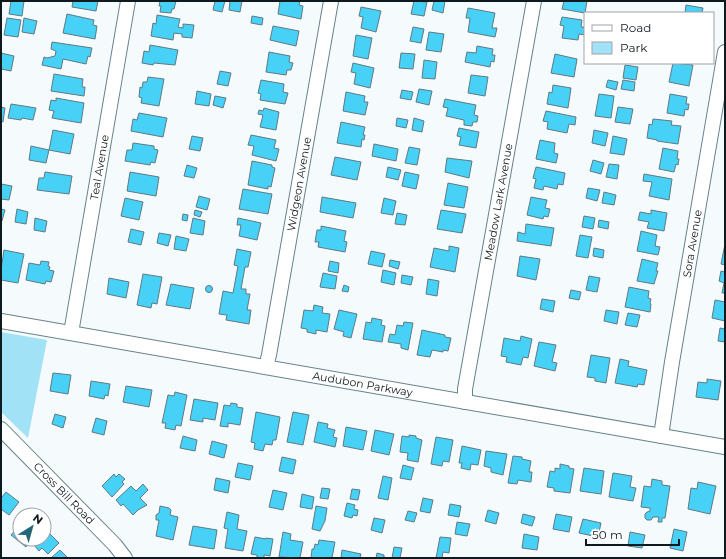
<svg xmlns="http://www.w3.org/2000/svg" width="726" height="559" viewBox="0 0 726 559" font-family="Montserrat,sans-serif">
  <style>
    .green { fill: #a1e2f7 }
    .building { fill: #47d1f6; stroke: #5e7a83 }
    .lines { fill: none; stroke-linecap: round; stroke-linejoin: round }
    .minor-casing { stroke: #66828b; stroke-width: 16 }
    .minor { stroke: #fff; stroke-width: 14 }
    .labels { text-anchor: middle; stroke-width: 3; stroke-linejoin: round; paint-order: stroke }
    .street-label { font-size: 11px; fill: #0f1a1e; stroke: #fff }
  </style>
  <rect width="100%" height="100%" fill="#f5fbfd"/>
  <path class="green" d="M 1,332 L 47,340 L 28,438 L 1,412 Z"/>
  <g class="building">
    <path d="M 11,1 L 24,1 L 22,16 L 9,14 Z"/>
    <path d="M 73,1 L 98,1 L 96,11 L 72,7 Z"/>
    <path d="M 160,1 L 176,1 L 174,9 L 172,9 L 171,13 L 160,12 L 161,6 L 159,6 Z"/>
    <path d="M 215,1 L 225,1 L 222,12 L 213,10 Z"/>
    <path d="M 230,1 L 242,1 L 240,12 L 229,10 Z"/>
    <path d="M 280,1 L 300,1 L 299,5 L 303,6 L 301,19 L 278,14 Z"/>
    <path d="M 414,1 L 427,2 L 424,16 L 411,14 Z"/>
    <path d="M 434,1 L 445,1 L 443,13 L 432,10 Z"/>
    <path d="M 564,1 L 587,1 L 585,13 L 562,9 Z"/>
    <path d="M 686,5 L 703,8 L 702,13 L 685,13 Z"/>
    <path d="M 361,7 L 381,11 L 376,32 L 361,28 L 363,17 L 359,16 Z"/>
    <path d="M 468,8 L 495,13 L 492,28 L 497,28 L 495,37 L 468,32 L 470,18 L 466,18 Z"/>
    <path d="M 67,14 L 94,20 L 93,25 L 97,26 L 95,39 L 63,33 Z"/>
    <path d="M 157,15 L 180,19 L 178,27 L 183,28 L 183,24 L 194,25 L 192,38 L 182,37 L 182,34 L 174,33 L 173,40 L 151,36 L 153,23 L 156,24 Z"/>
    <path d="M 252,16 L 263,18 L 262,25 L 251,23 Z"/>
    <path d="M 562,17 L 582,20 L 581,27 L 585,27 L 585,35 L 579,34 L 578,40 L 562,38 L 564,26 L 560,25 Z"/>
    <path d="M 7,18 L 21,20 L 18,37 L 4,35 Z"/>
    <path d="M 24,18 L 37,21 L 34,34 L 22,32 Z"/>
    <path d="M 273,26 L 299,31 L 296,46 L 270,40 Z"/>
    <path d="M 413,27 L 424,29 L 421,43 L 410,41 Z"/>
    <path d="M 429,32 L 444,34 L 441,52 L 426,50 Z"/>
    <path d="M 356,35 L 372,38 L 368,59 L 353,56 Z"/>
    <path d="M 52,42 L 92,48 L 90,57 L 88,56 L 86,64 L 63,59 L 61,69 L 42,65 L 44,57 L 47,58 L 55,56 L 56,51 L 51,49 Z"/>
    <path d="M 150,45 L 178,50 L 175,65 L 154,63 L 153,65 L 142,63 L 144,51 L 149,52 Z"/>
    <path d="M 477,46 L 493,49 L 492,55 L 495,55 L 494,62 L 491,61 L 490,67 L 465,62 L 467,52 L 476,53 Z"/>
    <path d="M 269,52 L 290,56 L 289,62 L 293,63 L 291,70 L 287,70 L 286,75 L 266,72 Z"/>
    <path d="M 1,53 L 14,56 L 11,71 L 1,69 Z"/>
    <path d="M 401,53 L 415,54 L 413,69 L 399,68 Z"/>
    <path d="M 555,54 L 577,59 L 574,77 L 551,73 Z"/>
    <path d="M 424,60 L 437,62 L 435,79 L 422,78 Z"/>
    <path d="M 353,63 L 374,68 L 370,88 L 354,84 L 356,73 L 351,72 Z"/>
    <path d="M 673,63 L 693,65 L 689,86 L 669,82 Z"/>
    <path d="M 625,65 L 638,67 L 636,80 L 623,78 Z"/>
    <path d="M 220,71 L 231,73 L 228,86 L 217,84 Z"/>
    <path d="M 54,74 L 83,79 L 82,87 L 85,87 L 84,96 L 51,91 Z"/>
    <path d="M 471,75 L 488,77 L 485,96 L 468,93 Z"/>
    <path d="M 148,77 L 164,79 L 159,106 L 141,103 L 142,98 L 139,97 L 140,87 L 142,88 L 143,82 L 147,82 Z"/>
    <path d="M 261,80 L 284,84 L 283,92 L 288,93 L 285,104 L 260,100 L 261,94 L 258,93 Z"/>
    <path d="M 608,80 L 618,82 L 616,90 L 606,87 Z"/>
    <path d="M 623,80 L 635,82 L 634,91 L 621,89 Z"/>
    <path d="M 553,85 L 571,88 L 568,108 L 547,104 L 549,92 L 552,93 Z"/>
    <path d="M 419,89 L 432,91 L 429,105 L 416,102 Z"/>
    <path d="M 402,90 L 413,92 L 411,100 L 400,98 Z"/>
    <path d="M 197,91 L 211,94 L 209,106 L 195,104 Z"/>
    <path d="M 346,92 L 365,96 L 364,102 L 368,102 L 365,115 L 343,111 Z"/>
    <path d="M 599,94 L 614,96 L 611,118 L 595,116 Z"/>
    <path d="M 670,94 L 687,97 L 686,104 L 689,104 L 688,110 L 685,109 L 684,116 L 667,113 Z"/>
    <path d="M 215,96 L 226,98 L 223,108 L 213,105 Z"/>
    <path d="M 56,98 L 84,103 L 81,123 L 52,118 L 54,111 L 49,110 L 51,100 L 56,101 Z"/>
    <path d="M 445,99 L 476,105 L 474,115 L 478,116 L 477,122 L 473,122 L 472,126 L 464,125 L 464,120 L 446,116 L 448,108 L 443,107 Z"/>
    <path d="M 11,104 L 36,108 L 33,120 L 22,118 L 21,120 L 8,118 Z"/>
    <path d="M 1,107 L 5,108 L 3,122 L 1,121 Z"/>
    <path d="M 618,107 L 633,109 L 630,124 L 615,122 Z"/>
    <path d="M 264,108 L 279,112 L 276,130 L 260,127 L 263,115 L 258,114 L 259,110 L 263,111 Z"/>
    <path d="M 546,111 L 576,117 L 575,125 L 569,124 L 567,133 L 547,129 L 548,122 L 543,121 Z"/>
    <path d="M 139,113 L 167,118 L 163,137 L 131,131 L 133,119 L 137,120 Z"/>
    <path d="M 397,118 L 408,120 L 406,128 L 396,126 Z"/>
    <path d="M 414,118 L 424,121 L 422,132 L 412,130 Z"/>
    <path d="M 653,119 L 672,121 L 671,125 L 681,126 L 678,144 L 657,141 L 657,140 L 647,138 L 649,124 L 652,125 Z"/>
    <path d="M 341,122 L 365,127 L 363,135 L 365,135 L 364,140 L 362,139 L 361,147 L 337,143 Z"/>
    <path d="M 459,128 L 479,132 L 476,148 L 459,145 L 461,137 L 457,136 Z"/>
    <path d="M 53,130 L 74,134 L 70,154 L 49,150 Z"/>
    <path d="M 594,130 L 608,133 L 605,146 L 592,143 Z"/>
    <path d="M 251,135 L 276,140 L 274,148 L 279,149 L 276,161 L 252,155 L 254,146 L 248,145 Z"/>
    <path d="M 192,136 L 203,138 L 200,151 L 189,149 Z"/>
    <path d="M 613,136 L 627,139 L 624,155 L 610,153 Z"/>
    <path d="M 540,140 L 555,143 L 554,153 L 558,154 L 556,163 L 536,159 Z"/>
    <path d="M 133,143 L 154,146 L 154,149 L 158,150 L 155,163 L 151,162 L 150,165 L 125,161 L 127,150 L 132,150 Z"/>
    <path d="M 374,144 L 398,149 L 396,161 L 372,156 Z"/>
    <path d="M 31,146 L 49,150 L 46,163 L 29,160 Z"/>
    <path d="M 409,147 L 420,149 L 417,165 L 405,163 Z"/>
    <path d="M 663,148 L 678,151 L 677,159 L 679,159 L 678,165 L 676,164 L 674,172 L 659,169 Z"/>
    <path d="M 335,157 L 361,162 L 357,180 L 331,175 Z"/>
    <path d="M 447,158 L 472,161 L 469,178 L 445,172 Z"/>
    <path d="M 593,160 L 604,163 L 601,174 L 590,171 Z"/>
    <path d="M 252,161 L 272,165 L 272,167 L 275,168 L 271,187 L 268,186 L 268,189 L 248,185 Z"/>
    <path d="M 609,164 L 619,165 L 617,179 L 606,177 Z"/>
    <path d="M 187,165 L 197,168 L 194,178 L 184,176 Z"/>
    <path d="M 388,167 L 401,170 L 398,180 L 386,177 Z"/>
    <path d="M 536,167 L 565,173 L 563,185 L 558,184 L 557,189 L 544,186 L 543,190 L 534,188 L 536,179 L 533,178 Z"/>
    <path d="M 45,172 L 72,176 L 69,194 L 37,190 L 39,178 L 44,178 Z"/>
    <path d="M 130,172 L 159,177 L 156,196 L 127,191 Z"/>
    <path d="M 405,172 L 419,175 L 416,189 L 402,186 Z"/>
    <path d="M 644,174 L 672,179 L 669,200 L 649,196 L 652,182 L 643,181 Z"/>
    <path d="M 448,183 L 468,187 L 464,208 L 444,205 Z"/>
    <path d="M 1,184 L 12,186 L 9,200 L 1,199 Z"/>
    <path d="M 588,188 L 600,190 L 597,201 L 586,198 Z"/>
    <path d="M 243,189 L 272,194 L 268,214 L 239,209 Z"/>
    <path d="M 604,192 L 616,195 L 614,205 L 602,203 Z"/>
    <path d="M 199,196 L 210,199 L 207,210 L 196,207 Z"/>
    <path d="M 322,197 L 356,203 L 353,218 L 320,212 Z"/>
    <path d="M 531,197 L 547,200 L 545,208 L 550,209 L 548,217 L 544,216 L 543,219 L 527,215 Z"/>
    <path d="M 125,198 L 143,202 L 139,220 L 121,216 Z"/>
    <path d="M 384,198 L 396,201 L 393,215 L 381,213 Z"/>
    <path d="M 1,209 L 5,210 L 2,221 L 1,221 Z"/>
    <path d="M 17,209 L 28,212 L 26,224 L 15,222 Z"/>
    <path d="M 195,210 L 202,212 L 200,217 L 194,215 Z"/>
    <path d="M 441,210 L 466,214 L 462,233 L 437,229 Z"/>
    <path d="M 651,210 L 667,213 L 664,231 L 647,228 L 649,222 L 638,220 L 640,212 L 651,214 Z"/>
    <path d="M 397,213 L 407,215 L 405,225 L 395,224 Z"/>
    <path d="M 183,214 L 188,215 L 187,221 L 182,220 Z"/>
    <path d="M 584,216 L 595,218 L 593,229 L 582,227 Z"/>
    <path d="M 35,218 L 47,221 L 45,232 L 34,230 Z"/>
    <path d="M 193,218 L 205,221 L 203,235 L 190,233 Z"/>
    <path d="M 238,218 L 261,223 L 257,240 L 239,236 L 241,225 L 237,225 Z"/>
    <path d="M 599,220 L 609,222 L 608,229 L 598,227 Z"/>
    <path d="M 526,224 L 554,228 L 551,246 L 517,241 L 518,232 L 525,234 Z"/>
    <path d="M 321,226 L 346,231 L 344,241 L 347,242 L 345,252 L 318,247 L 319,242 L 315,242 L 317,230 L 321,230 Z"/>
    <path d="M 131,229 L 144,232 L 141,245 L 128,242 Z"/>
    <path d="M 641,231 L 657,235 L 655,246 L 660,247 L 658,255 L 637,251 Z"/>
    <path d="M 159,233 L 171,235 L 168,246 L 157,243 Z"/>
    <path d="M 580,235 L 592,237 L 588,258 L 576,256 Z"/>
    <path d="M 176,236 L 189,239 L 186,251 L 174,249 Z"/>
    <path d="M 725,244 L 725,265 L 721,264 Z"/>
    <path d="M 449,246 L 459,248 L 455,272 L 430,267 L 434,248 L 449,251 Z"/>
    <path d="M 594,248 L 604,250 L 603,258 L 593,256 Z"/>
    <path d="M 237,249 L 251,252 L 248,267 L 245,267 L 241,289 L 246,289 L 246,294 L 250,294 L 247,310 L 251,310 L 249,324 L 226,320 L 227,315 L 219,314 L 223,291 L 233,293 L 238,266 L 234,265 Z"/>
    <path d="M 4,250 L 24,254 L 18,283 L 1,280 L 1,270 Z"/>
    <path d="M 371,251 L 385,254 L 382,267 L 368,264 Z"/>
    <path d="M 520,256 L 540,259 L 536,280 L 517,276 Z"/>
    <path d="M 642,259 L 658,263 L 656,271 L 658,271 L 654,284 L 637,281 Z"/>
    <path d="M 390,260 L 400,262 L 398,269 L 389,266 Z"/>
    <path d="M 41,261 L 49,262 L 48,266 L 50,267 L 49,270 L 54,271 L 51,282 L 46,281 L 45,284 L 26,280 L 29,263 L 40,265 Z"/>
    <path d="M 330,261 L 339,263 L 338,273 L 328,271 Z"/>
    <path d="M 383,270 L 396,273 L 394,285 L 381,282 Z"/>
    <path d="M 721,271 L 725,272 L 725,293 L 722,293 L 724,283 L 719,281 Z"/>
    <path d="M 323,273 L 337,276 L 335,289 L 320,287 Z"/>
    <path d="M 143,274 L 162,277 L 157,304 L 152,303 L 151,308 L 137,305 Z"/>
    <path d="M 402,275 L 413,277 L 411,285 L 401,283 Z"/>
    <path d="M 589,276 L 600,278 L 597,292 L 586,290 Z"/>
    <path d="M 109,278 L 129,282 L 126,298 L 107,294 Z"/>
    <path d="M 428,279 L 439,281 L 437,296 L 426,294 Z"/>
    <path d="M 171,284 L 194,288 L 190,309 L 166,305 Z"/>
    <path d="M 344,285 L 349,287 L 348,292 L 342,291 Z"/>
    <circle cx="209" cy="289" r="3.5"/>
    <path d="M 629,287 L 649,291 L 648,298 L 651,299 L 650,303 L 651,304 L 650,312 L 625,307 Z"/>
    <path d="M 571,290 L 581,292 L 579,300 L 569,298 Z"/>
    <path d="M 542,299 L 555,301 L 553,312 L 540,309 Z"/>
    <path d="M 715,300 L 725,302 L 725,321 L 712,318 Z"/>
    <path d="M 314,305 L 323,307 L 322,313 L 330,314 L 327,332 L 316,330 L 316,334 L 307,332 L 307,329 L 301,328 L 304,310 L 313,311 Z"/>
    <path d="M 339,310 L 357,314 L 351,338 L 343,336 L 344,332 L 334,329 Z"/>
    <path d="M 606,310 L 619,312 L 617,324 L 604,321 Z"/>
    <path d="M 628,313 L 640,315 L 637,327 L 625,325 Z"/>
    <path d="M 372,318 L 382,320 L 381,325 L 385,326 L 382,342 L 363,339 L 366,322 L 371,323 Z"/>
    <path d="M 404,322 L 413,323 L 408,350 L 401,348 L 401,344 L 388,342 L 390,334 L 395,335 L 397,325 L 403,326 Z"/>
    <path d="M 720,328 L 725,329 L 725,342 L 718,341 Z"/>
    <path d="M 422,330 L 445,335 L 445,337 L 451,338 L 448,351 L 443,350 L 443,352 L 432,350 L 430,357 L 417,355 Z"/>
    <path d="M 521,336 L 532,339 L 528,358 L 523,357 L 521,365 L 506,362 L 507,357 L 501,356 L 504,338 L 520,341 Z"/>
    <path d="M 539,342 L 556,345 L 552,362 L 557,363 L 555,371 L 534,366 Z"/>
    <path d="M 591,355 L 610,358 L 606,383 L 595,381 L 595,378 L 587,377 Z"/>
    <path d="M 620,359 L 629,361 L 628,366 L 647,370 L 644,385 L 638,384 L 637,387 L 615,383 Z"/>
    <path d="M 53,373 L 71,375 L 68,394 L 50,391 Z"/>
    <path d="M 707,379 L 721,381 L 718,400 L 696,397 L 698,382 L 707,383 Z"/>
    <path d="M 91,381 L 110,384 L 108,396 L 105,395 L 104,399 L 89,396 Z"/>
    <path d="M 126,386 L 152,390 L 149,407 L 123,402 Z"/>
    <path d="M 175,392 L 187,395 L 181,426 L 176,425 L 175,430 L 165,428 L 166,423 L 162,423 L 168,395 L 174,396 Z"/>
    <path d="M 194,399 L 218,403 L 215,420 L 203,418 L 203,422 L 190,420 Z"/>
    <path d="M 231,403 L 237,404 L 237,407 L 243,408 L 240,425 L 228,423 L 228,427 L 220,426 L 224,405 L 230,406 Z"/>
    <path d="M 256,412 L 280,417 L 276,440 L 273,440 L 272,445 L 265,444 L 263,451 L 254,449 L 255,443 L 251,442 Z"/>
    <path d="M 293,412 L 309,415 L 303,445 L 287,442 Z"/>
    <path d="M 55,414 L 66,417 L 63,428 L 52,424 Z"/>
    <path d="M 96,418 L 107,421 L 104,435 L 92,432 Z"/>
    <path d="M 318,422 L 328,424 L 327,428 L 335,430 L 333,437 L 337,438 L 335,447 L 314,442 Z"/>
    <path d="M 346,427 L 367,431 L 363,450 L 343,446 Z"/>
    <path d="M 375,430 L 394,434 L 389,455 L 371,451 Z"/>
    <path d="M 409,435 L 416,436 L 416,438 L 422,440 L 418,462 L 407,460 L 408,453 L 400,452 L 402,436 L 409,437 Z"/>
    <path d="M 183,436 L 197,440 L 195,451 L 180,448 Z"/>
    <path d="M 436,437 L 453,440 L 449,462 L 443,461 L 442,466 L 431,464 Z"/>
    <path d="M 212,441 L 227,445 L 224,458 L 209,454 Z"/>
    <path d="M 462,446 L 481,450 L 478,465 L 471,464 L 470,470 L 461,468 L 462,463 L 459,463 Z"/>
    <path d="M 486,451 L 507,454 L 503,475 L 491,472 L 491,468 L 484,466 Z"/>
    <path d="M 513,456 L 522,457 L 522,459 L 531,461 L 529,472 L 532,472 L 531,482 L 518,480 L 517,484 L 508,483 Z"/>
    <path d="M 282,457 L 296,460 L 293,474 L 279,471 Z"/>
    <path d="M 238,463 L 253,466 L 250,480 L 235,477 Z"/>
    <path d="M 560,464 L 569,466 L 569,468 L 574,469 L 570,493 L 554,491 L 554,488 L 547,487 L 550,471 L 555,472 L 555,468 L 560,469 Z"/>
    <path d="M 403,465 L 414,468 L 411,480 L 400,478 Z"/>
    <path d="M 584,468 L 604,471 L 601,494 L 580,491 Z"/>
    <path d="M 613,473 L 632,476 L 630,487 L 636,488 L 633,501 L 609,497 Z"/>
    <path d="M 114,474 L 116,477 L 119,474 L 125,479 L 122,482 L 124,484 L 112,497 L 102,486 Z"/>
    <path d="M 383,476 L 392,478 L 388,500 L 378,498 Z"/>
    <path d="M 216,478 L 230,481 L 228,493 L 214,490 Z"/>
    <path d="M 652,479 L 662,481 L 662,485 L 670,486 L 665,518 L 662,518 L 662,522 L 658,522 L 659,517 L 653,517 L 651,520 L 647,520 L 645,518 L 645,514 L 647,512 L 650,511 L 650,508 L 641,507 L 644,486 L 651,487 Z"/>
    <path d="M 698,482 L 716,486 L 710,514 L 688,509 L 691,488 L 697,489 Z"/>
    <path d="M 143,484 L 148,490 L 140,498 L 147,505 L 138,510 L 133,515 L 123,504 L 121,506 L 116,500 L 131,486 L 136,491 Z"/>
    <path d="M 322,488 L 330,489 L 328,499 L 320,498 Z"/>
    <path d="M 352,489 L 360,490 L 358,500 L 350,499 Z"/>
    <path d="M 273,490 L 287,493 L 283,510 L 269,507 Z"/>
    <path d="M 6,492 L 19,502 L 9,515 L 1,509 L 1,498 Z"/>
    <path d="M 302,494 L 314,497 L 312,509 L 300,507 Z"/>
    <path d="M 423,498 L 433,500 L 430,513 L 420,511 Z"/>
    <path d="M 347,503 L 355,505 L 354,509 L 358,510 L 357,516 L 353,515 L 352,518 L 344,516 Z"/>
    <path d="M 450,504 L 461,506 L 459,517 L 448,515 Z"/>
    <path d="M 160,506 L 169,508 L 171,510 L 170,515 L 178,517 L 173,540 L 156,536 L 159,520 L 156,520 L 156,515 L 159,513 Z"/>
    <path d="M 316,506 L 327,508 L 325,521 L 320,531 L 312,529 Z"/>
    <path d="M 488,510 L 499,513 L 496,524 L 485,521 Z"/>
    <path d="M 408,511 L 417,513 L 414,522 L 405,520 Z"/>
    <path d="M 227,512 L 239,515 L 237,529 L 247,531 L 243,551 L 225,548 L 228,529 L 224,528 Z"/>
    <path d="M 523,514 L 535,517 L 532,526 L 521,523 Z"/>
    <path d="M 556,514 L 572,517 L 569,532 L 553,529 Z"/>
    <path d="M 374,518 L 385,520 L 382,533 L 371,530 Z"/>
    <path d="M 583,519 L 601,523 L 598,537 L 579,533 Z"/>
    <path d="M 457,522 L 470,524 L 467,536 L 455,534 Z"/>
    <path d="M 20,525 L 20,539 L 32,539 L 26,547 L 11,535 Z"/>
    <path d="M 193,526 L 217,530 L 214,549 L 189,545 Z"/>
    <path d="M 674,529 L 687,532 L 683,551 L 670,548 Z"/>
    <path d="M 46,530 L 59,543 L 48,554 L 42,548 L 39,551 L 34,545 L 37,542 L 35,541 L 37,539 L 44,539 L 44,532 Z"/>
    <path d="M 283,532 L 291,534 L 290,540 L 303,542 L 300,558 L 279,557 Z"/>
    <path d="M 630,532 L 645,535 L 642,548 L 628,546 Z"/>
    <path d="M 524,534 L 539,537 L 537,550 L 522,548 Z"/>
    <path d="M 255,537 L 266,539 L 266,538 L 273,539 L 270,556 L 264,555 L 264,558 L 260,558 L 257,557 L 257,555 L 251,554 Z"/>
    <path d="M 440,537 L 451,538 L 449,553 L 443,552 L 442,558 L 436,558 Z"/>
    <path d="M 319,540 L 335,542 L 332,558 L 311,558 L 312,549 L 314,549 L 315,544 L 318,545 Z"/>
    <path d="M 394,547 L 402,548 L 400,558 L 392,558 Z"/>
    <path d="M 60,550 L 68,558 L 51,558 Z"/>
    <path d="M 342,550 L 361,554 L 360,558 L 341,558 Z"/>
    <path d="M 377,553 L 384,555 L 384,558 L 376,558 Z"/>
  </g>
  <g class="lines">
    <defs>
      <g id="minor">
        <path id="s1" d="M 1,321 L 725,447"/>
        <path id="s2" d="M 71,333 L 128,1"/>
        <path id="s3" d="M 266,367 L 269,355 L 331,1"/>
        <path id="s4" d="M 465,402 L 465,389 L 534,1"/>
        <path id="s5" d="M 1,429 L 115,545 L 125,558"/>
        <path id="s6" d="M 661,436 L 672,362 L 725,52"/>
      </g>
    </defs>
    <use href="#minor" class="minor-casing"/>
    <use href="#minor" class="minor"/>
  </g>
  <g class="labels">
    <g class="street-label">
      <text dy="4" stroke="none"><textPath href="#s2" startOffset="168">Teal Avenue</textPath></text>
      <text dy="4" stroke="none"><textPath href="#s3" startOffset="186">Widgeon Avenue</textPath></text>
      <text dy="4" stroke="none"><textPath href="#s4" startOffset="203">Meadow Lark Avenue</textPath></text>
      <text dy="4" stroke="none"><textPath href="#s6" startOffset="195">Sora Avenue</textPath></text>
      <text dy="4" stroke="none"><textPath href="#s1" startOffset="367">Audubon Parkway</textPath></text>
      <text dy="4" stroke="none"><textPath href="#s5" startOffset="90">Cross Bill Road</textPath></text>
    </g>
  </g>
  <rect width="726" height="559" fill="none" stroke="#0f1a1e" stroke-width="4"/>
  <rect x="584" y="12" width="130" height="52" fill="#ffffff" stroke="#9fa3a5"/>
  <rect x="592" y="25" width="20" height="6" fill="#ffffff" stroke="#9fa3a5"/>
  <text x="620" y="32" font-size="12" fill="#0f1a1e">Road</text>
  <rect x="592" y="42" width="20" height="12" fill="#a1e2f7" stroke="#9fa3a5"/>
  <text x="620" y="52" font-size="12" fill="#0f1a1e">Park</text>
  <g transform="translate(32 527) rotate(37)"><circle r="19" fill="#ffffff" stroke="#9fa3a5"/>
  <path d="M0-3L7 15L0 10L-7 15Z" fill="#236679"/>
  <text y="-6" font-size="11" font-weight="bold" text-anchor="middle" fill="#0f1a1e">N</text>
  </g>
  <path d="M586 539v6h93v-6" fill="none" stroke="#0f1a1e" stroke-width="2"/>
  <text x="592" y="539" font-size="12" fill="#0f1a1e" stroke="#ffffff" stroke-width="3" paint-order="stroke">50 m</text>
</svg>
